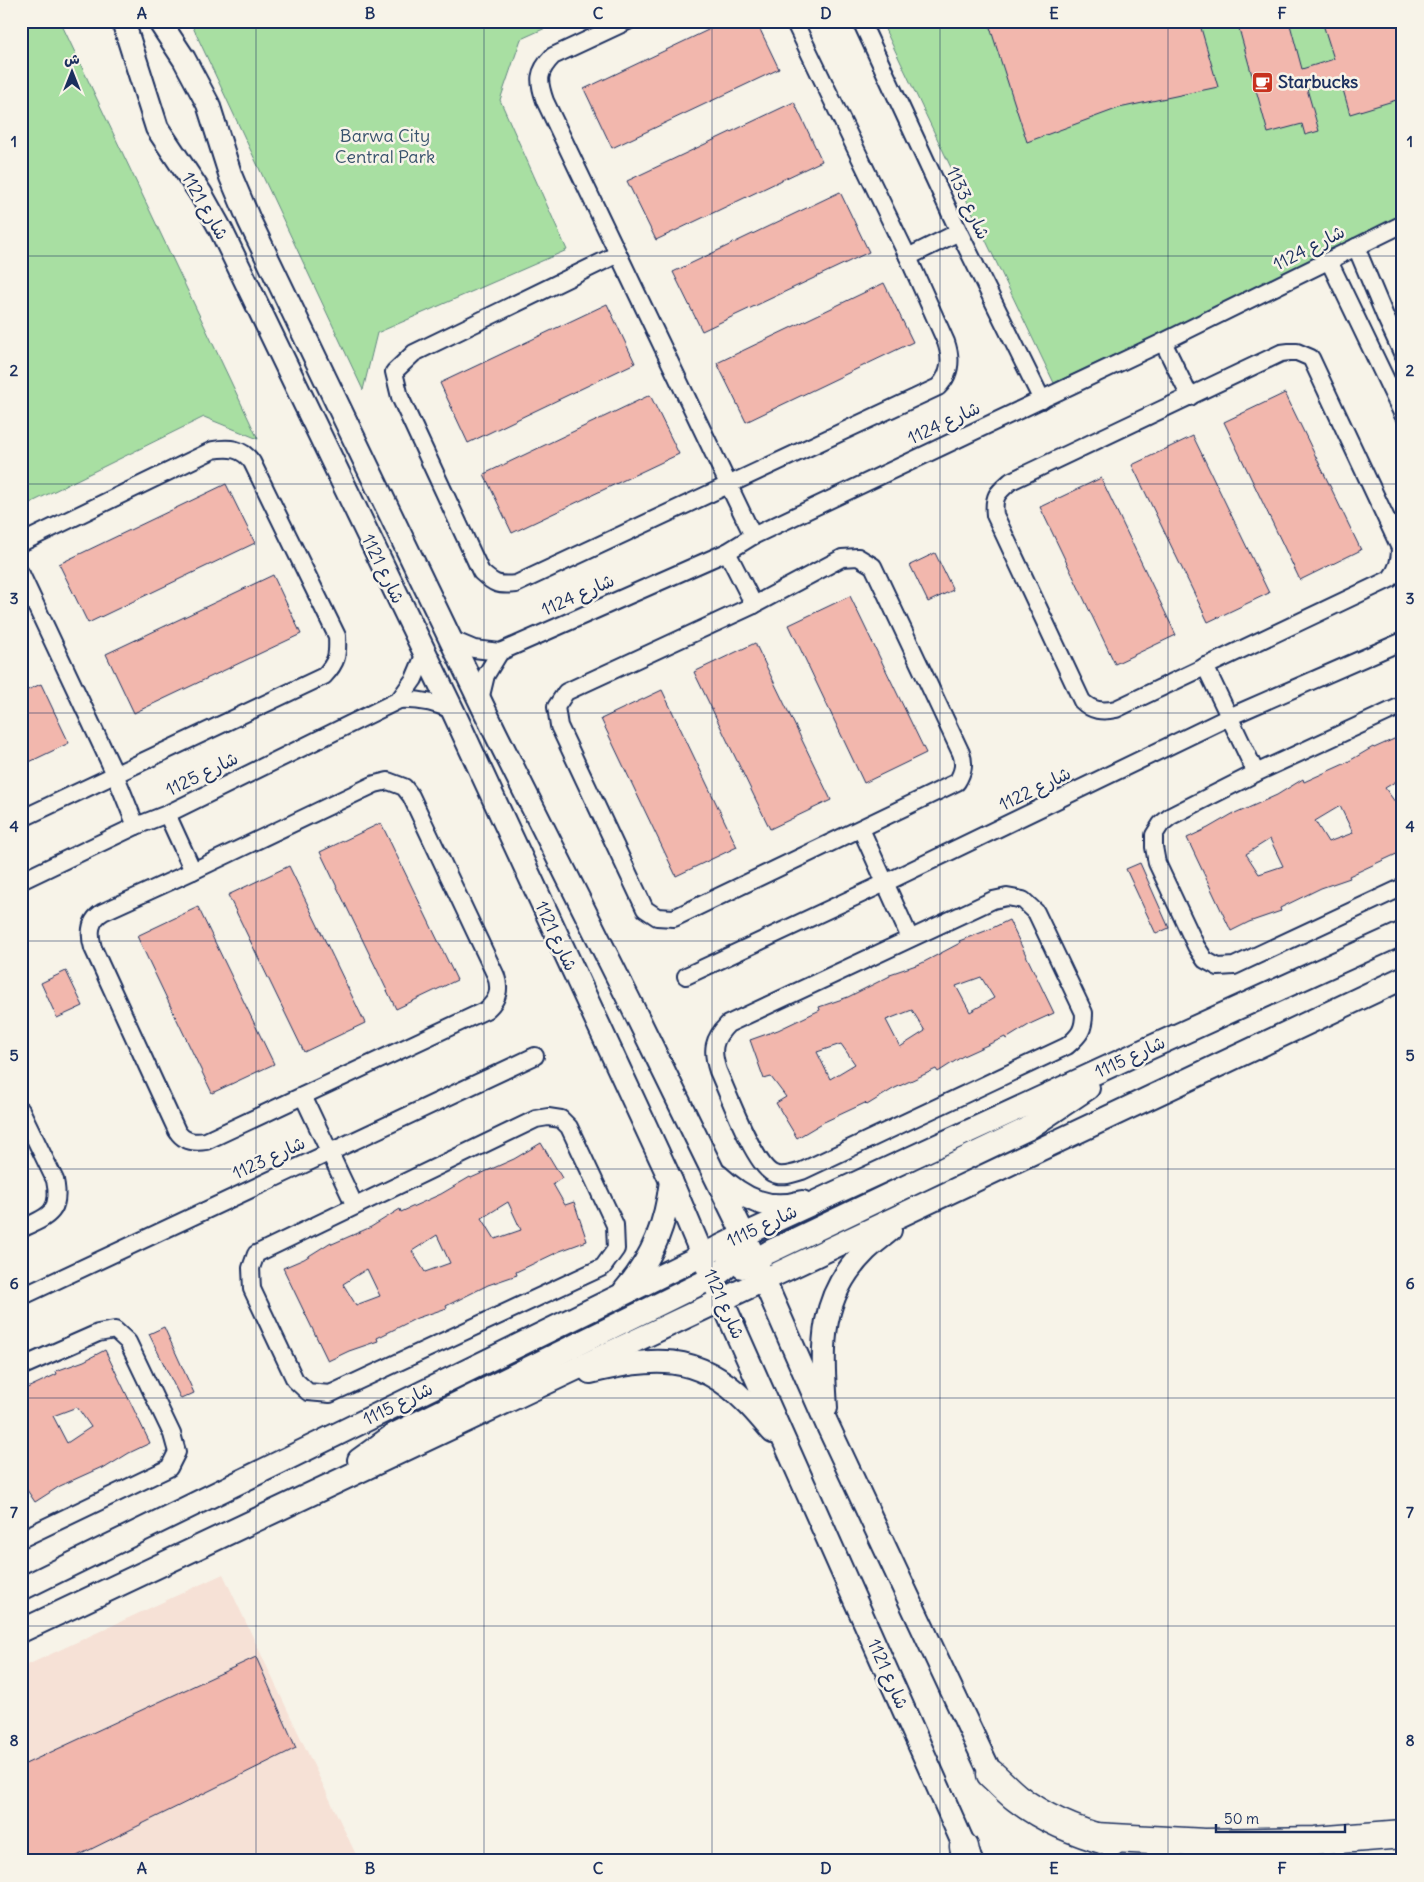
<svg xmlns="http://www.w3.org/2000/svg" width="1424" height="1882" viewBox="0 0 1424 1882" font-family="Delius,'Playpen Sans Arabic',sans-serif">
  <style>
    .built { fill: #f6e1d6 }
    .green { fill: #a8dfa2; stroke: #628780 }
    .building { fill: #f2b7ad; stroke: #1b2f5e; fill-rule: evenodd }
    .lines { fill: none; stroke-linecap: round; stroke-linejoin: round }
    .street-casing { stroke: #1b2f5e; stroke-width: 20 }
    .secondary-casing { stroke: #1b2f5e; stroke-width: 26 }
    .highway-casing { stroke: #1b2f5e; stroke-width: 31 }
    .street { stroke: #f7f3e8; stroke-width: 16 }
    .secondary { stroke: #f7f3e8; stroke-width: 22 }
    .highway { stroke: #f7f3e8; stroke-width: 28 }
    .grid { fill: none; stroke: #1b2f5e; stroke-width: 1; stroke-opacity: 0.55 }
    .labels { text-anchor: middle; stroke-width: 5; stroke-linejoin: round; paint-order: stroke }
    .poi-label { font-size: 18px; font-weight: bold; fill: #1b2f5e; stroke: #f7f3e8; text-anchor: start }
    .park-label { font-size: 18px; fill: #37526c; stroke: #f7f3e8 }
    .street-label { font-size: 18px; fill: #1b2f5e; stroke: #f7f3e8 }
    .neatline { fill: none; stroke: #1b2f5e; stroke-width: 2 }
    .grid-label { font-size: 16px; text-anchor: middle; font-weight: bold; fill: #1b2f5e }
  </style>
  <rect width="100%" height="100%" fill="#f7f3e8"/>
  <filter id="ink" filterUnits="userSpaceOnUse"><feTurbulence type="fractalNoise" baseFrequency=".02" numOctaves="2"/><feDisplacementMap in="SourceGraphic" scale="10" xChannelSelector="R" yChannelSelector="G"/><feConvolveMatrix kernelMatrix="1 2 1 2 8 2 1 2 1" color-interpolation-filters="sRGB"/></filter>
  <g filter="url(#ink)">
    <path class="built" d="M 223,1574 L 359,1861 L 21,1861 L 21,1668 Z"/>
    <g class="green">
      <path d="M 21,21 L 60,21 L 258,439 L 204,417 L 22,507 Z"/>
      <path d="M 190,21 L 561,21 L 521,39 L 500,100 L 567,250 L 377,333 L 363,390 Z"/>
      <path d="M 881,21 L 1403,21 L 1403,220 L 1054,383 Z"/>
    </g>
    <g class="building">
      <path d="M 727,21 L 756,21 L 779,69 L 612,148 L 584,89 Z"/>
      <path d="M 988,21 L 1199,21 L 1218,87 L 1119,108 L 1027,142 Z"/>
      <path d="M 1253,21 L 1289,21 L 1302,69 L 1334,59 L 1322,21 L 1403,21 L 1403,98 L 1350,114 L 1340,79 L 1307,89 L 1319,131 L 1305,135 L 1302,124 L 1268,133 L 1238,25 Z"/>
      <path d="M 794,102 L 822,161 L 656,240 L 627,181 Z"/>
      <path d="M 840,192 L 869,252 L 702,331 L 673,272 Z"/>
      <path d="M 884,283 L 913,342 L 746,422 L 717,363 Z"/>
      <path d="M 607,304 L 635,363 L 468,443 L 440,383 Z"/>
      <path d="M 1285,393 L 1361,550 L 1300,580 L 1224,422 Z"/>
      <path d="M 650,395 L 679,454 L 512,533 L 484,474 Z"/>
      <path d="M 1193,436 L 1269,593 L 1208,622 L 1132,465 Z"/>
      <path d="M 1101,478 L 1176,635 L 1115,664 L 1040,507 Z"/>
      <path d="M 226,484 L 255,543 L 88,623 L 59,564 Z"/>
      <path d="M 935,553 L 953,590 L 928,602 L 910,565 Z"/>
      <path d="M 273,575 L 301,634 L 134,713 L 106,654 Z"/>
      <path d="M 850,596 L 926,753 L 864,783 L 789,625 Z"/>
      <path d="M 755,643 L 831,800 L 770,829 L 694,672 Z"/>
      <path d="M 41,684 L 69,743 L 21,766 L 21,693 Z"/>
      <path d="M 662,690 L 737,847 L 676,876 L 601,719 Z"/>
      <path d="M 1403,735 L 1403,777 L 1385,788 L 1403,813 L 1403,851 L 1349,876 L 1350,878 L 1321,888 L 1280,908 L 1281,911 L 1249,922 L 1231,931 L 1187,838 L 1208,828 L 1234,813 L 1235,814 L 1277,795 L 1303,779 L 1304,782 L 1344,764 L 1373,747 L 1374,748 ZM 1340,806 L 1353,833 L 1328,842 L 1315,821 ZM 1270,839 L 1283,866 L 1259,874 L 1246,854 Z"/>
      <path d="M 381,823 L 457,980 L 396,1009 L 320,852 Z"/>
      <path d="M 1140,863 L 1169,928 L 1156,934 L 1126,869 Z"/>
      <path d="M 289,866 L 365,1023 L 304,1052 L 228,895 Z"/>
      <path d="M 198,907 L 274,1064 L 212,1093 L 137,936 Z"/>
      <path d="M 1009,920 L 1054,1013 L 1032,1023 L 1006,1039 L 1005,1037 L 963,1056 L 938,1072 L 936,1069 L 893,1089 L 867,1105 L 865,1103 L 824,1122 L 797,1138 L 776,1103 L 786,1097 L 771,1077 L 764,1079 L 750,1040 L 778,1030 L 820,1010 L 819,1007 L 848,997 L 890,976 L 890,974 L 922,963 L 960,943 L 959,941 L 988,930 ZM 981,977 L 994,998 L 970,1012 L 956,986 ZM 912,1010 L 925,1031 L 900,1047 L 886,1020 ZM 841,1044 L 855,1064 L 830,1079 L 817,1052 Z"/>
      <path d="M 66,971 L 83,1006 L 57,1018 L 41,983 Z"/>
      <path d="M 541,1143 L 562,1178 L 553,1184 L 565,1205 L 574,1202 L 587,1241 L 560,1251 L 516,1272 L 517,1275 L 488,1285 L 446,1306 L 447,1308 L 417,1318 L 377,1338 L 378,1341 L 349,1351 L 328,1361 L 283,1268 L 304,1259 L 331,1242 L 332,1244 L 371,1227 L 400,1209 L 401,1212 L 441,1194 L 470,1177 L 471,1178 L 514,1159 ZM 508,1202 L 521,1230 L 495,1239 L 482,1218 ZM 437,1235 L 450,1263 L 425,1272 L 412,1251 ZM 367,1269 L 380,1296 L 356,1305 L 343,1284 Z"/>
      <path d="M 164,1327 L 194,1393 L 181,1399 L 149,1334 Z"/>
      <path d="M 105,1350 L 150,1443 L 129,1453 L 103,1469 L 102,1467 L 60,1486 L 35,1502 L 21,1481 L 21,1391 L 57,1374 L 56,1371 L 84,1361 ZM 77,1407 L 91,1427 L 67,1443 L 53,1416 Z"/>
      <path d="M 256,1657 L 296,1748 L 67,1861 L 21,1861 L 21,1766 Z"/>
    </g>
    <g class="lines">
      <defs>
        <g id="street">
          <path d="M 628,21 L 553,56 C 537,72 538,81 545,101 L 753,536"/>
          <path d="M 861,21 L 959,232 L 1042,400"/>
          <path d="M 1356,247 L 1385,316 L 1403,355"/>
          <path d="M 618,254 L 414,353 L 394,372 L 400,397 L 481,572 C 494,584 498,586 516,584 L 938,387 C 951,374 952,359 946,342 L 908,257 L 794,21"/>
          <path d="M 908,257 L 959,232"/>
          <path d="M 1329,261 L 1403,415"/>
          <path d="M 1163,342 L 1190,397"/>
          <path d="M 1289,352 L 1297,352 L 1311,358 L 1400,548 C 1400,560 1398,569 1390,579 L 1116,709 C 1102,712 1092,711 1082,701 L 995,515 C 993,496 997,493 1011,481 L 1281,353 Z"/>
          <path d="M 21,543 L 213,450 C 229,447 242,448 252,462 L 337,636 C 338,656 337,662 324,676 L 21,819"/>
          <path d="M 727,552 L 754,605"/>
          <path d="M 858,557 L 873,566 L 961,753 C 965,764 963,772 957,782 L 674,918 L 657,917 L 645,909 L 559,726 L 556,707 L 566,692 L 754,605 L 842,558 Z"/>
          <path d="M 21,574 L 115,774 L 136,826"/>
          <path d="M 450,639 L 474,649 L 500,652 L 727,552 L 753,536 L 1163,342 L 1403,224"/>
          <path d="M 1205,666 L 1256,773"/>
          <path d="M 399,700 L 414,679 L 425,653"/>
          <path d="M 480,700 L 486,675 L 500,652"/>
          <path d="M 1403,705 L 1256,773 L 1171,816 L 1161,824 L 1154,835 L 1154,847 L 1157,863 L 1196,946 L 1205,960 L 1218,967 L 1234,966 L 1403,887"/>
          <path d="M 388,781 L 404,787 L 411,796 L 496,976 C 501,991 497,1001 486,1010 L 206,1141 C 194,1143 184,1142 177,1131 L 93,948 C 89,934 89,920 103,912 L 193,871 L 375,784 Z"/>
          <path d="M 167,814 L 193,871"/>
          <path d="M 861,829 L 910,938"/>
          <path d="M 21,881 L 136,826 L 167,814 L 399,700 C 419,699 435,702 453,711"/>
          <path d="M 1007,897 L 1023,900 L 1036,912 L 1084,1013 C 1084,1030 1080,1035 1067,1046 L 802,1171 C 793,1174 781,1178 772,1173 C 753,1162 728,1093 718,1071 C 711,1050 713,1039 728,1024 L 993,900 Z"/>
          <path d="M 686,976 L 885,883 L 1229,717 L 1403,641"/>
          <path d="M 303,1096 L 355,1206"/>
          <path d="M 21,1110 L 55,1180 C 62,1213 47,1217 21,1229"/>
          <path d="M 548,1117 L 561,1119 L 569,1127 L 615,1225 L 616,1249 L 603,1267 L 330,1394 L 308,1392 L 295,1380 L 252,1289 L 251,1268 L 256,1254 L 536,1119 Z"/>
          <path d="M 21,1297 L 535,1056"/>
          <path d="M 21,1367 L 98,1333 L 115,1330 L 128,1342 L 172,1434 L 177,1452 L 169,1468 L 21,1539"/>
        </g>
        <g id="secondary">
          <path d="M 123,21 L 157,128 L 201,194 L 221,230 L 453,711 L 671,1181 L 712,1278 L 971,1861"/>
          <path d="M 159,21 L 184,59 L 208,104 L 231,177 L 249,220 L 495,732 L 629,1000 L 744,1235 L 827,1424 L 991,1774"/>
          <path d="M 718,1176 C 743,1199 768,1212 802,1202"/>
          <path d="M 742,1267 L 769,1252 L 1027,1129 L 1088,1088"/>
          <path d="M 625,1290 C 653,1258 666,1223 671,1181"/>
          <path d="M 590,1372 C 652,1357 697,1352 745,1401 C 755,1410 764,1422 773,1432"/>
          <path d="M 826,1408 C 822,1346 818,1297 866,1250 C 873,1243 882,1237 890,1230"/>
          <path d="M 359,1460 L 395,1434 L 712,1278 C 732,1266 736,1257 744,1235"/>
          <path d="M 21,1589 L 744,1235 L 1147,1049 L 1403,933"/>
          <path d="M 21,1631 L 1403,978"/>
        </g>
        <g id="highway">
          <path d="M 991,1774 C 1000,1782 1008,1791 1017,1798 C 1044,1819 1079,1833 1112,1842"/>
          <path d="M 1095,1837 L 1205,1843 L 1315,1841 L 1403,1834"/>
          <path d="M 964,1847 L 967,1861"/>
        </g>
      </defs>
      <use href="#street" class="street-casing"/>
      <use href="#secondary" class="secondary-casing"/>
      <use href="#highway" class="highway-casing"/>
      <use href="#street" class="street"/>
      <use href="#secondary" class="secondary"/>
      <use href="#highway" class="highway"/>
    </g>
  </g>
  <path class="grid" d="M 256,21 L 256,1861M 484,21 L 484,1861M 712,21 L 712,1861M 940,21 L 940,1861M 1168,21 L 1168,1861M 21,256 L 1403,256M 21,484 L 1403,484M 21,713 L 1403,713M 21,941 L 1403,941M 21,1169 L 1403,1169M 21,1398 L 1403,1398M 21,1626 L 1403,1626"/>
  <defs>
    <symbol id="cafe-square" viewBox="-11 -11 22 22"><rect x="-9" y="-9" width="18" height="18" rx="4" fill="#c8321e" stroke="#f7f3e8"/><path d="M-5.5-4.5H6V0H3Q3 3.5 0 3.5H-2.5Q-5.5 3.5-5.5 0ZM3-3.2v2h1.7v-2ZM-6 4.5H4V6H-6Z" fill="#fff"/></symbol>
  </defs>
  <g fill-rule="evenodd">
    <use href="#cafe-square" x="1250" y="70" width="25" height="25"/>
  </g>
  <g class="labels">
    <g class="poi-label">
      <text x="1278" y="88">Starbucks</text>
    </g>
    <g class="park-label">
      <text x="385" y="142">Barwa City<tspan x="385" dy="21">Central Park</tspan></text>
    </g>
    <g class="street-label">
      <text transform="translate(968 203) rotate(65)" y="6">شارع 1133</text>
      <text transform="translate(205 206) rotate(60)" y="6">شارع 1121</text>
      <text transform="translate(1309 248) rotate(-27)" y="6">شارع 1124</text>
      <text transform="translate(944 423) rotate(-25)" y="6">شارع 1124</text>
      <text transform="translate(383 569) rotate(64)" y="6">شارع 1121</text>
      <text transform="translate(578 595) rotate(-24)" y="6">شارع 1124</text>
      <text transform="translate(202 774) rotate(-26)" y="6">شارع 1125</text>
      <text transform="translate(1035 789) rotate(-26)" y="6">شارع 1122</text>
      <text transform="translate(556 936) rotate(65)" y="6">شارع 1121</text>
      <text transform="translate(1130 1057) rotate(-25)" y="6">شارع 1115</text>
      <text transform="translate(269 1158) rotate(-25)" y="6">شارع 1123</text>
      <text transform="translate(762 1226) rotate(-25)" y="6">شارع 1115</text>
      <text transform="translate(724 1304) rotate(66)" y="6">شارع 1121</text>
      <text transform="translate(398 1404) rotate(-26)" y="6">شارع 1115</text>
      <text transform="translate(888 1674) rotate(66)" y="6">شارع 1121</text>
    </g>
  </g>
  <rect width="1424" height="1882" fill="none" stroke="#f7f3e8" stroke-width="55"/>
  <g transform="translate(72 72)" stroke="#f7f3e8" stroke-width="4" paint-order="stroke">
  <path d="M0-4L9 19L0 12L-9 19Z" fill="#1b2f5e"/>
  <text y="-8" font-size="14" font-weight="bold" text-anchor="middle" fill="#1b2f5e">ش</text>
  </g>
  <path d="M1216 1824v8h129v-8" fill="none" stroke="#1b2f5e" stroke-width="2.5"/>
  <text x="1224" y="1824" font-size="15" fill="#1b2f5e" stroke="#f7f3e8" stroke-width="4" paint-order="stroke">50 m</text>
  <rect x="28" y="28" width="1368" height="1826" class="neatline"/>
  <g class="grid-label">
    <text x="142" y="19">A</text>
    <text x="370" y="19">B</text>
    <text x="598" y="19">C</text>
    <text x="826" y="19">D</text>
    <text x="1054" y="19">E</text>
    <text x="1282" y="19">F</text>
    <text x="14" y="147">1</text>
    <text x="1410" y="147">1</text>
    <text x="14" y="376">2</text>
    <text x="1410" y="376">2</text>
    <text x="14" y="604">3</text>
    <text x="1410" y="604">3</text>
    <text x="14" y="832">4</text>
    <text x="1410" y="832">4</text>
    <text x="14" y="1061">5</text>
    <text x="1410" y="1061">5</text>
    <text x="14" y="1289">6</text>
    <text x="1410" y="1289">6</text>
    <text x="14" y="1518">7</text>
    <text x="1410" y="1518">7</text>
    <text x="14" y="1746">8</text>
    <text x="1410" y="1746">8</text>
    <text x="142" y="1874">A</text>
    <text x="370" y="1874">B</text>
    <text x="598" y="1874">C</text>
    <text x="826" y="1874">D</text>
    <text x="1054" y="1874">E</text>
    <text x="1282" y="1874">F</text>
  </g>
</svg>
